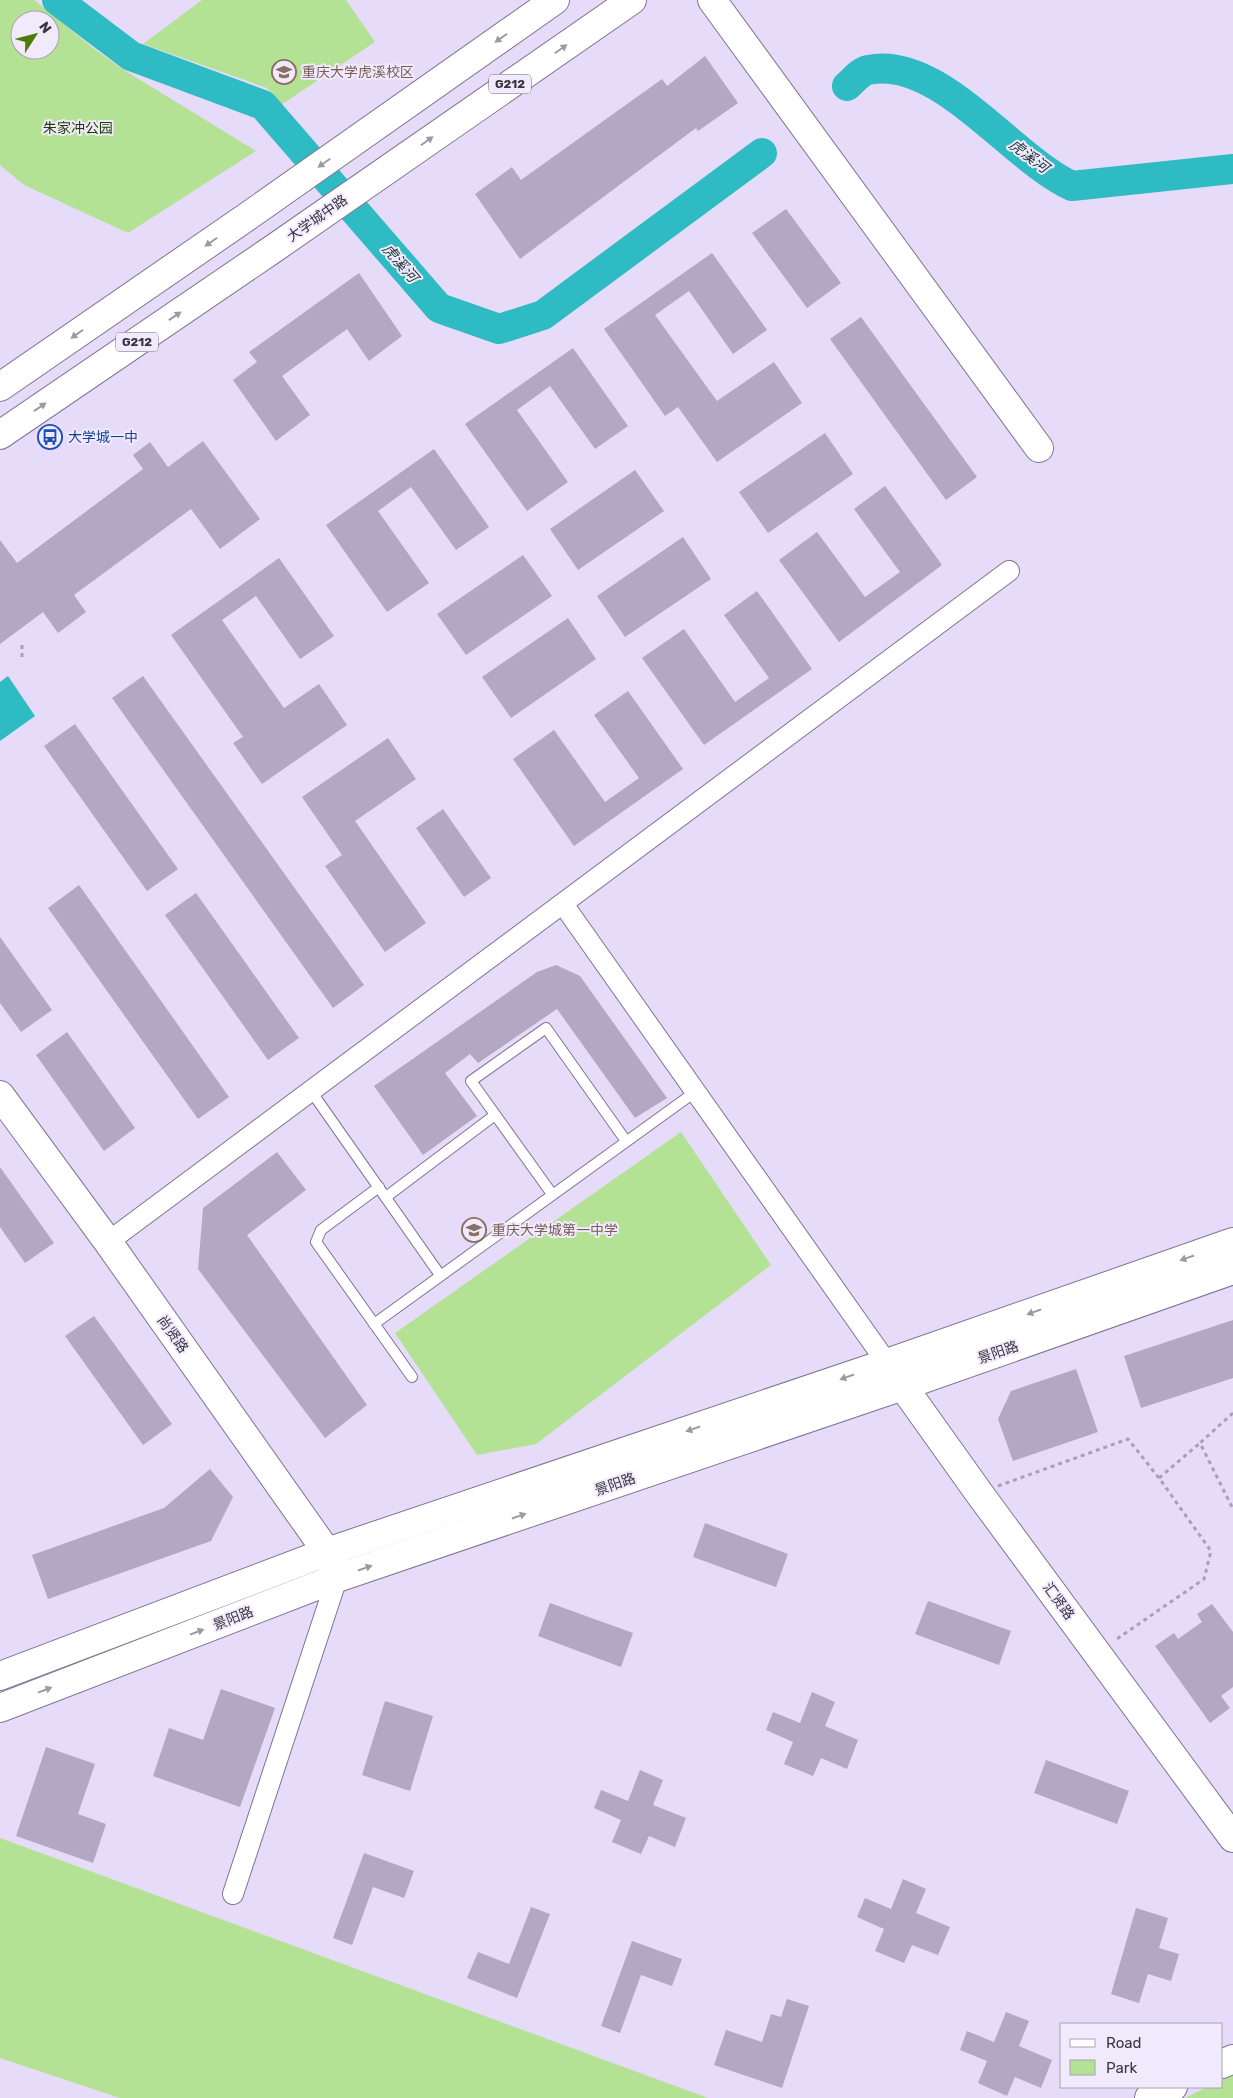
<svg xmlns="http://www.w3.org/2000/svg" width="1233" height="2098" viewBox="0 0 1233 2098" font-family="Rubik,'Noto Sans SC',sans-serif">
  <style>
    .green { fill: #b4e294; fill-rule: evenodd }
    .water { fill: #2ebbc3 }
    .lines { fill: none; stroke-linecap: round; stroke-linejoin: round }
    .river { stroke: #2ebbc3; stroke-width: 30 }
    .building { fill: #b2a8c4 }
    .lane-casing { stroke: #807590; stroke-width: 12 }
    .street-casing { stroke: #807590; stroke-width: 22 }
    .secondary-casing { stroke: #807590; stroke-width: 30 }
    .highway-casing { stroke: #807590; stroke-width: 30 }
    .path { stroke: #a9a0b8; stroke-width: 3; stroke-dasharray: 4 4; stroke-linecap: butt }
    .lane { stroke: #fff; stroke-width: 10 }
    .street { stroke: #fff; stroke-width: 20 }
    .secondary { stroke: #fff; stroke-width: 28 }
    .highway { stroke: #fff; stroke-width: 28 }
    .oneway { fill: #9c9aa0 }
    .labels { text-anchor: middle; stroke-width: 4; stroke-linejoin: round; paint-order: stroke }
    .shield { fill: #f1eafc; stroke: #716b79; stroke-width: 1 }
    .shield-label { font-size: 12px; font-weight: bold; fill: #3a3541 }
    .education-label { font-size: 14px; fill: #785e54; stroke: #f1eafc; text-anchor: start }
    .park-label { font-size: 14px; fill: #1f3b04; stroke: #f1eafc }
    .street-label { font-size: 14px; fill: #3a3541; stroke: #f1eafc }
    .transit-label { font-size: 14px; fill: #164399; stroke: #f1eafc; text-anchor: start }
    .water-label { font-size: 15px; font-style: italic; fill: #1d3435; stroke: #f1eafc }
  </style>
  <rect width="100%" height="100%" fill="#e6dbf9"/>
  <g class="green">
    <path d="M 0,0 L 34,0 L 93,48 L 124,70 L 256,151 L 128,233 L 24,185 L 0,165 ZM 20,20 L 50,20 L 50,50 L 20,50 Z"/>
    <path d="M 202,0 L 346,0 L 375,42 L 281,105 L 267,88 L 143,44 Z"/>
    <path d="M 681,1132 L 771,1265 L 536,1444 L 477,1455 L 395,1333 Z"/>
    <path d="M 0,1839 L 0,1838 L 708,2098 L 120,2098 L 0,2058 Z"/>
    <path d="M 1233,2074 L 1233,2098 L 1185,2098 L 1207,2087 L 1222,2087 L 1222,2080 Z"/>
  </g>
  <path class="water" d="M 8,676 L 35,716 L 0,741 L 0,682 Z"/>
  <g class="lines">
    <g class="river">
      <path d="M 57,0 L 131,56 L 263,105 L 439,308 L 499,329 L 543,315 L 762,153"/>
      <path d="M 847,86 C 853,81 861,71 868,70 C 938,54 1012,159 1072,186 L 1233,169"/>
    </g>
  </g>
  <g class="building">
    <path d="M 705,56 L 738,103 L 698,131 L 696,128 L 520,259 L 475,194 L 512,167 L 521,180 L 662,79 L 667,86 Z"/>
    <path d="M 786,209 L 841,283 L 807,308 L 752,233 Z"/>
    <path d="M 712,253 L 767,330 L 733,354 L 689,291 L 655,315 L 717,401 L 774,362 L 802,403 L 717,462 L 678,407 L 665,416 L 604,329 Z"/>
    <path d="M 359,273 L 402,336 L 369,361 L 347,329 L 282,376 L 310,415 L 276,441 L 233,380 L 257,362 L 249,352 Z"/>
    <path d="M 861,317 L 977,477 L 946,500 L 830,339 Z"/>
    <path d="M 573,348 L 628,426 L 595,449 L 550,386 L 517,410 L 568,482 L 527,511 L 465,424 Z"/>
    <path d="M 825,433 L 853,474 L 768,533 L 739,492 Z"/>
    <path d="M 203,441 L 260,519 L 220,549 L 191,509 L 74,595 L 86,612 L 58,633 L 43,612 L 0,644 L 0,540 L 17,563 L 143,469 L 133,455 L 150,442 L 168,467 Z"/>
    <path d="M 434,449 L 489,527 L 456,550 L 411,487 L 378,511 L 429,583 L 387,612 L 326,525 Z"/>
    <path d="M 635,470 L 664,511 L 578,570 L 550,529 Z"/>
    <path d="M 885,486 L 942,565 L 839,642 L 779,560 L 817,532 L 865,597 L 900,572 L 854,509 Z"/>
    <path d="M 683,537 L 711,579 L 625,637 L 597,596 Z"/>
    <path d="M 523,555 L 552,596 L 466,655 L 437,614 Z"/>
    <path d="M 279,558 L 334,636 L 300,659 L 256,596 L 222,620 L 284,708 L 319,684 L 347,725 L 262,784 L 233,743 L 243,737 L 171,635 Z"/>
    <path d="M 757,591 L 812,669 L 704,745 L 642,658 L 684,629 L 735,702 L 769,678 L 724,615 Z"/>
    <path d="M 568,618 L 596,659 L 511,718 L 482,677 Z"/>
    <path d="M 143,676 L 364,985 L 333,1008 L 112,698 Z"/>
    <path d="M 628,691 L 683,769 L 574,846 L 513,759 L 554,730 L 605,802 L 639,778 L 594,715 Z"/>
    <path d="M 75,724 L 178,869 L 147,891 L 44,746 Z"/>
    <path d="M 388,738 L 416,779 L 355,821 L 426,923 L 385,952 L 325,866 L 342,855 L 302,797 Z"/>
    <path d="M 443,809 L 491,878 L 464,897 L 416,828 Z"/>
    <path d="M 79,885 L 229,1097 L 198,1119 L 48,908 Z"/>
    <path d="M 196,893 L 299,1038 L 268,1060 L 165,915 Z"/>
    <path d="M 0,937 L 52,1010 L 21,1032 L 0,1003 Z"/>
    <path d="M 556,965 L 580,976 L 667,1098 L 635,1118 L 557,1009 L 478,1063 L 470,1054 L 445,1073 L 477,1116 L 423,1155 L 374,1086 L 537,972 Z"/>
    <path d="M 67,1032 L 135,1128 L 104,1151 L 36,1055 Z"/>
    <path d="M 277,1152 L 306,1190 L 247,1235 L 367,1405 L 325,1438 L 198,1269 L 203,1208 Z"/>
    <path d="M 0,1167 L 54,1243 L 25,1263 L 0,1227 Z"/>
    <path d="M 94,1316 L 172,1424 L 143,1445 L 65,1336 Z"/>
    <path d="M 1233,1320 L 1233,1378 L 1141,1408 L 1124,1356 Z"/>
    <path d="M 1076,1369 L 1098,1432 L 1013,1461 L 998,1419 L 1011,1391 Z"/>
    <path d="M 210,1469 L 233,1497 L 211,1541 L 48,1599 L 32,1555 L 164,1508 Z"/>
    <path d="M 705,1523 L 788,1554 L 776,1587 L 693,1557 Z"/>
    <path d="M 928,1601 L 1011,1631 L 999,1665 L 915,1634 Z"/>
    <path d="M 550,1603 L 633,1633 L 621,1667 L 538,1636 Z"/>
    <path d="M 1212,1604 L 1233,1632 L 1233,1687 L 1221,1696 L 1230,1708 L 1210,1723 L 1155,1646 L 1174,1633 L 1178,1639 L 1202,1622 L 1197,1614 Z"/>
    <path d="M 221,1689 L 275,1708 L 240,1807 L 153,1776 L 169,1728 L 203,1740 Z"/>
    <path d="M 812,1692 L 835,1702 L 825,1726 L 858,1740 L 847,1769 L 821,1758 L 813,1776 L 784,1764 L 793,1742 L 766,1730 L 773,1712 L 800,1723 Z"/>
    <path d="M 385,1701 L 433,1716 L 410,1791 L 362,1775 Z"/>
    <path d="M 46,1747 L 95,1764 L 78,1814 L 106,1824 L 93,1863 L 16,1836 Z"/>
    <path d="M 1046,1760 L 1129,1791 L 1117,1824 L 1034,1793 Z"/>
    <path d="M 640,1770 L 663,1780 L 653,1805 L 686,1818 L 675,1847 L 649,1836 L 641,1854 L 612,1842 L 621,1820 L 594,1808 L 601,1790 L 628,1801 Z"/>
    <path d="M 364,1853 L 414,1871 L 404,1898 L 373,1887 L 352,1945 L 333,1938 Z"/>
    <path d="M 903,1879 L 926,1889 L 916,1913 L 950,1927 L 938,1955 L 912,1945 L 904,1963 L 875,1951 L 884,1929 L 857,1917 L 865,1898 L 891,1909 Z"/>
    <path d="M 531,1907 L 550,1914 L 517,1998 L 467,1978 L 478,1952 L 509,1964 Z"/>
    <path d="M 1136,1908 L 1168,1918 L 1159,1948 L 1179,1954 L 1171,1981 L 1148,1974 L 1139,2003 L 1111,1994 Z"/>
    <path d="M 632,1941 L 682,1959 L 672,1986 L 641,1975 L 620,2033 L 601,2026 Z"/>
    <path d="M 787,1999 L 809,2006 L 782,2088 L 714,2065 L 726,2030 L 762,2042 L 771,2014 L 781,2017 Z"/>
    <path d="M 1006,2012 L 1029,2021 L 1019,2046 L 1052,2060 L 1041,2088 L 1015,2077 L 1007,2096 L 978,2083 L 987,2061 L 960,2050 L 967,2031 L 994,2042 Z"/>
  </g>
  <g class="lines">
    <defs>
      <g id="lane">
        <path d="M 311,1091 L 440,1275"/>
        <path d="M 379,1187 L 321,1230 L 316,1242 L 412,1377"/>
        <path d="M 552,1194 L 471,1081 L 546,1028 L 626,1141"/>
        <path d="M 386,1197 L 495,1115"/>
        <path d="M 374,1324 L 695,1092"/>
      </g>
      <g id="street">
        <path d="M 563,904 L 887,1363"/>
        <path d="M 108,1242 L 1009,571"/>
        <path d="M 233,1894 L 337,1578"/>
      </g>
      <g id="secondary">
        <path d="M 712,0 L 1039,448"/>
        <path d="M 0,1095 L 108,1242 L 327,1552 L 334,1569"/>
        <path d="M 892,1371 L 979,1493 L 1233,1838"/>
        <path d="M 0,1676 L 327,1552 L 887,1363 L 1233,1242"/>
        <path d="M 0,1708 L 337,1578 L 903,1386 L 1233,1270"/>
        <path d="M 1222,2064 L 1233,2059"/>
        <path d="M 1149,2098 L 1173,2087"/>
      </g>
      <g id="highway">
        <path d="M 0,387 L 251,214 L 555,0"/>
        <path d="M 0,435 L 273,249 L 632,0"/>
      </g>
    </defs>
    <use href="#lane" class="lane-casing"/>
    <use href="#street" class="street-casing"/>
    <use href="#secondary" class="secondary-casing"/>
    <use href="#highway" class="highway-casing"/>
    <g class="path">
      <path d="M 22,657 L 22,643"/>
      <path d="M 1233,1413 L 1200,1443 L 1233,1509"/>
      <path d="M 1159,1478 L 1200,1443"/>
      <path d="M 998,1486 L 1128,1439 L 1159,1478 L 1211,1551 L 1204,1579 L 1114,1641"/>
    </g>
    <use href="#lane" class="lane"/>
    <use href="#street" class="street"/>
    <use href="#secondary" class="secondary"/>
    <use href="#highway" class="highway"/>
  </g>
  <defs><path id="oneway-solid" d="M-6-.8H1V-3.2L6.5 0L1 3.2V.8H-6Z" transform="scale(1.25)"/></defs>
  <g class="oneway">
    <use href="#oneway-solid" transform="translate(501 38) rotate(145)"/>
    <use href="#oneway-solid" transform="translate(561 49) rotate(-35)"/>
    <use href="#oneway-solid" transform="translate(427 141) rotate(-35)"/>
    <use href="#oneway-solid" transform="translate(324 163) rotate(145)"/>
    <use href="#oneway-solid" transform="translate(211 242) rotate(145)"/>
    <use href="#oneway-solid" transform="translate(175 316) rotate(-34)"/>
    <use href="#oneway-solid" transform="translate(77 334) rotate(145)"/>
    <use href="#oneway-solid" transform="translate(40 407) rotate(-34)"/>
    <use href="#oneway-solid" transform="translate(1187 1258) rotate(161)"/>
    <use href="#oneway-solid" transform="translate(1034 1312) rotate(161)"/>
    <use href="#oneway-solid" transform="translate(847 1377) rotate(161)"/>
    <use href="#oneway-solid" transform="translate(693 1429) rotate(161)"/>
    <use href="#oneway-solid" transform="translate(519 1516) rotate(-19)"/>
    <use href="#oneway-solid" transform="translate(365 1568) rotate(-19)"/>
    <use href="#oneway-solid" transform="translate(197 1632) rotate(-21)"/>
    <use href="#oneway-solid" transform="translate(45 1690) rotate(-21)"/>
  </g>
  <defs>
    <symbol id="university-ring" viewBox="-11 -11 22 22"><circle r="9.5" fill="#f1eafc" stroke="#8d6e63" stroke-width="1.5"/><path d="M0-5L7-2L0 1L-7-2ZM-4 1L0 2.5L4 1V4Q0 6-4 4Z" fill="#8d6e63"/></symbol>
    <symbol id="bus-ring" viewBox="-11 -11 22 22"><circle r="9.5" fill="#f1eafc" stroke="#1a4fb4" stroke-width="1.5"/><path d="M-5-6H5V4H4V6H2V4H-2V6H-4V4H-5ZM-3.5-4V0h7V-4ZM-3.5 1.2v1.5H-2V1.2ZM2 1.2v1.5H3.5V1.2Z" fill="#1a4fb4"/></symbol>
    <symbol id="school-ring" viewBox="-11 -11 22 22"><circle r="9.5" fill="#f1eafc" stroke="#8d6e63" stroke-width="1.5"/><path d="M0-5L7-2L0 1L-7-2ZM-4 1L0 2.5L4 1V4Q0 6-4 4Z" fill="#8d6e63"/></symbol>
  </defs>
  <g fill-rule="evenodd">
    <use href="#university-ring" x="270" y="58" width="28" height="28"/>
    <use href="#bus-ring" x="36" y="423" width="28" height="28"/>
    <use href="#school-ring" x="460" y="1216" width="28" height="28"/>
  </g>
  <g class="labels">
    <g class="shield">
      <rect x="489" y="74.5" width="42" height="19" rx="4"/>
      <rect x="116" y="332.5" width="42" height="19" rx="4"/>
    </g>
    <g class="shield-label">
      <text x="510" y="88">G212</text>
      <text x="137" y="346">G212</text>
    </g>
    <g class="education-label">
      <text x="302" y="77">重庆大学虎溪校区</text>
      <text x="492" y="1235">重庆大学城第一中学</text>
    </g>
    <g class="park-label">
      <text x="78" y="133">朱家冲公园</text>
    </g>
    <g class="street-label">
      <text transform="translate(317 218) rotate(-35)" y="5">大学城中路</text>
      <text transform="translate(173 1334) rotate(55)" y="5">尚贤路</text>
      <text transform="translate(998 1352) rotate(-19)" y="5">景阳路</text>
      <text transform="translate(615 1484) rotate(-19)" y="5">景阳路</text>
      <text transform="translate(1059 1601) rotate(54)" y="5">汇贤路</text>
      <text transform="translate(233 1618) rotate(-21)" y="5">景阳路</text>
    </g>
    <g class="transit-label">
      <text x="68" y="442">大学城一中</text>
    </g>
    <g class="water-label">
      <text transform="translate(1029 156) rotate(37)" y="5">虎溪河</text>
      <text transform="translate(400 263) rotate(49)" y="5">虎溪河</text>
    </g>
  </g>
  <rect x="1060" y="2023" width="162" height="65" fill="#f1eafc" stroke="#a8a2b1"/>
  <rect x="1070" y="2039" width="25" height="8" fill="#ffffff" stroke="#a8a2b1"/>
  <text x="1106" y="2048" font-size="15" fill="#3a3541">Road</text>
  <rect x="1070" y="2060" width="25" height="15" fill="#b4e294" stroke="#a8a2b1"/>
  <text x="1106" y="2073" font-size="15" fill="#3a3541">Park</text>
  <g transform="translate(35 35) rotate(54)"><circle r="24" fill="#f1eafc" stroke="#a8a2b1"/>
  <path d="M0-4L9 19L0 12L-9 19Z" fill="#4c7c07"/>
  <text y="-8" font-size="14" font-weight="bold" text-anchor="middle" fill="#3a3541">N</text>
  </g>
</svg>
